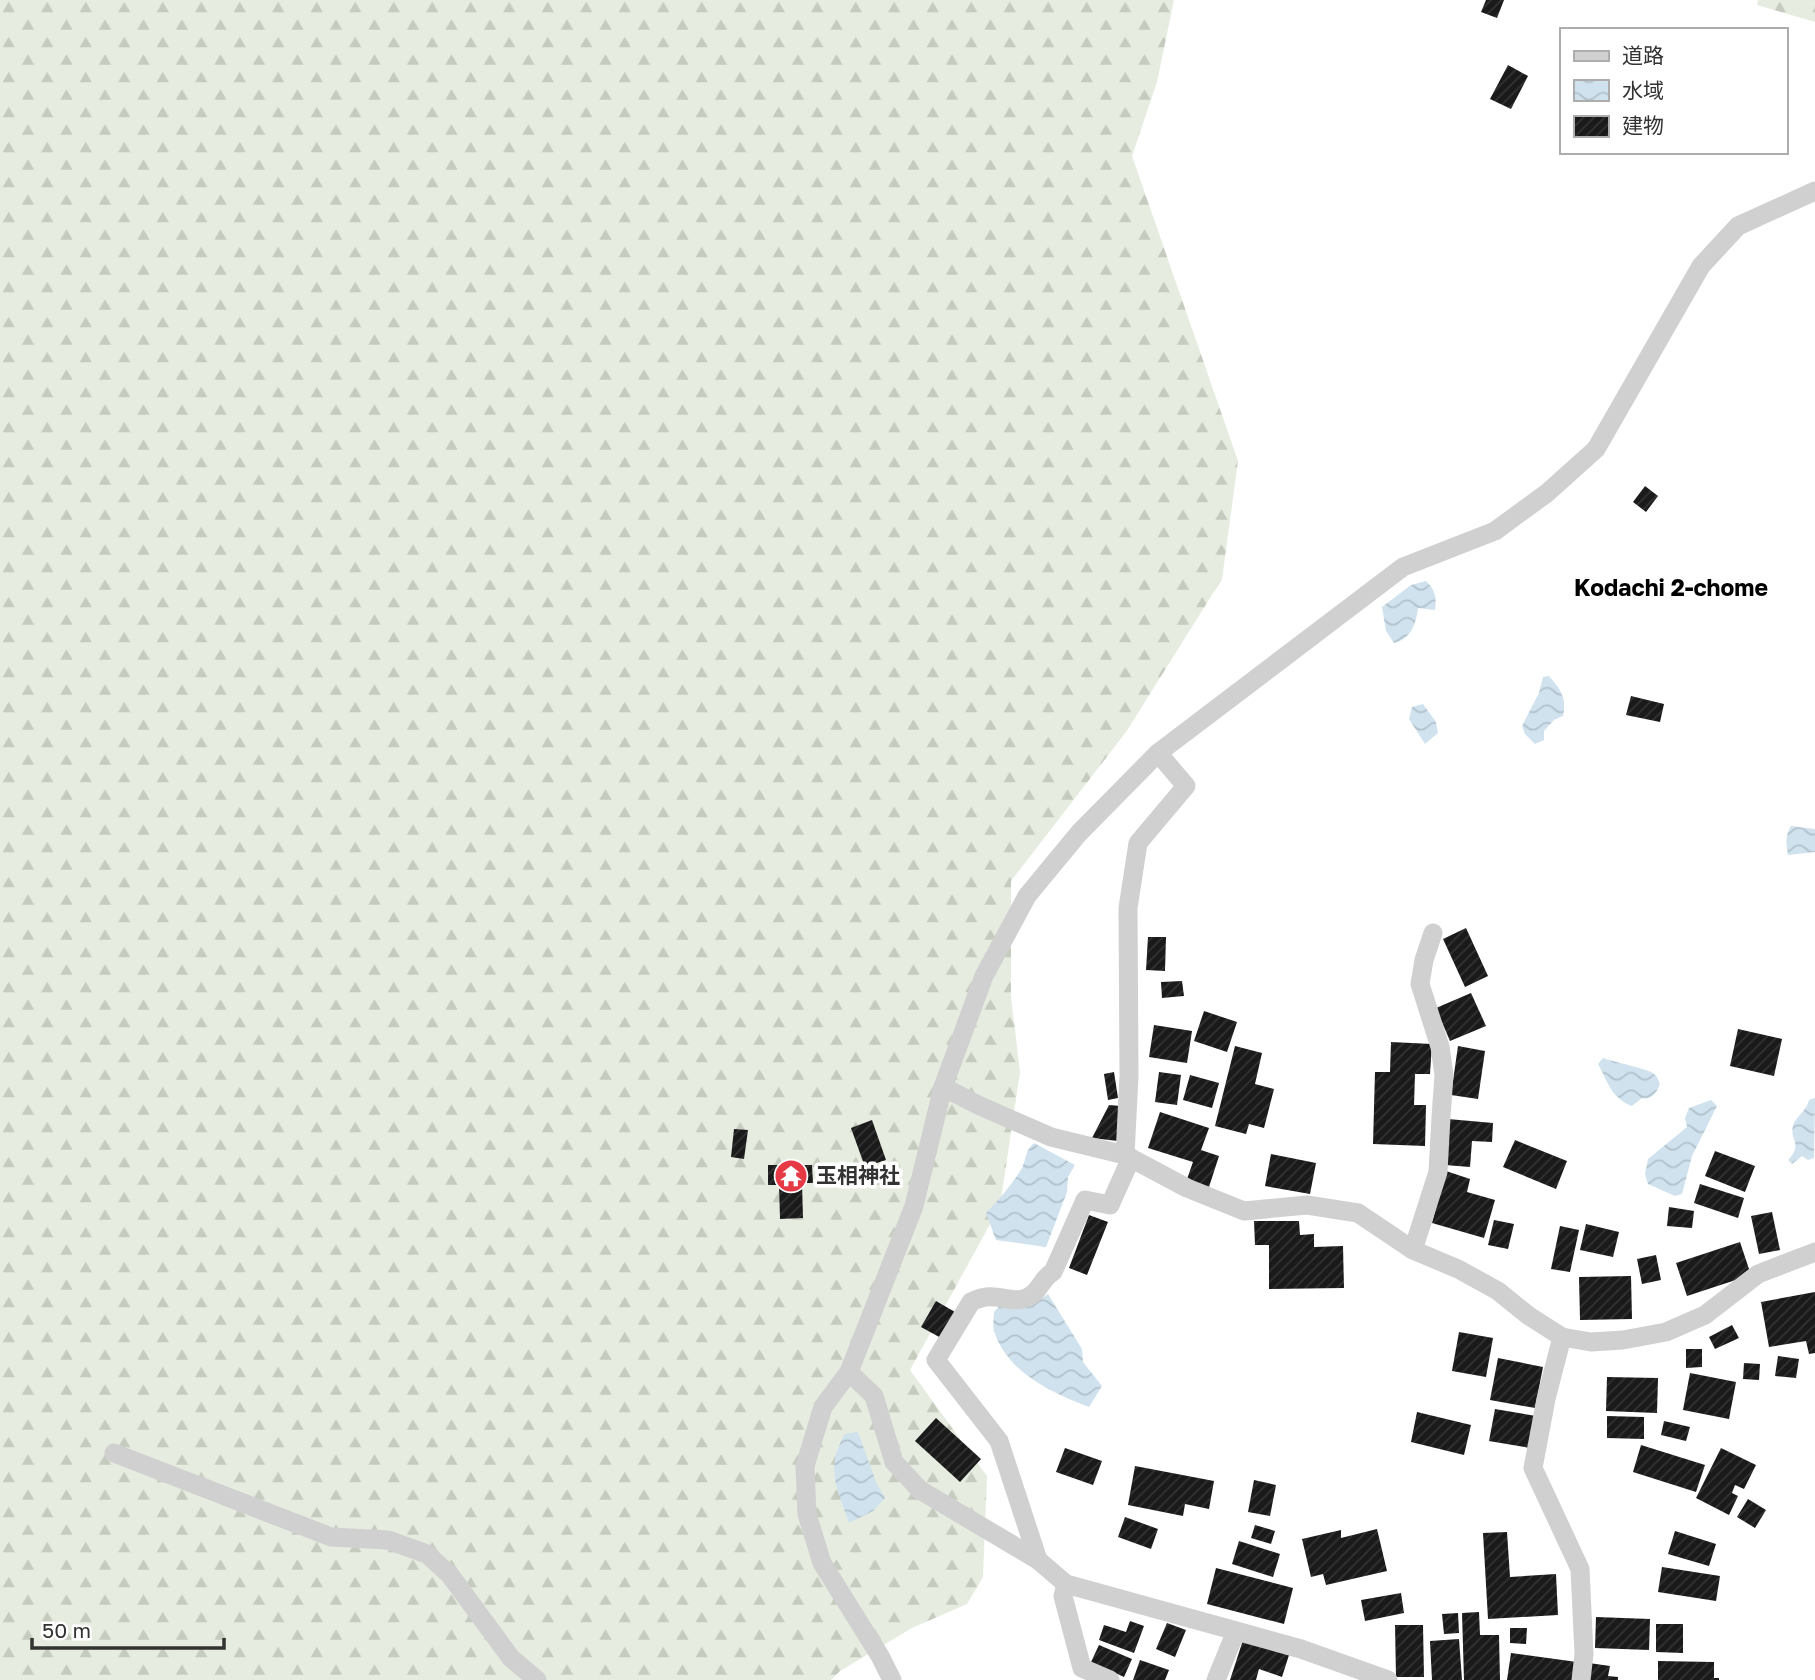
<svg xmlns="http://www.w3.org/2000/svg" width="1815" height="1680" viewBox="0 0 1815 1680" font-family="'Golos Text','Noto Sans JP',sans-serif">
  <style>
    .forest { fill: url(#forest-firs) }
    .water { fill: url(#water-waves) }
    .building { fill: url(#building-hatch) }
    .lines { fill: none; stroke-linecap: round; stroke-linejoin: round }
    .minor { stroke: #d0d0d0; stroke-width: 19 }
    .labels { text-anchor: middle; stroke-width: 7; stroke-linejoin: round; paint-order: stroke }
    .poi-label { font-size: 21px; font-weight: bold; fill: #333; stroke: #fff; text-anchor: start }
    .neighbourhood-label { font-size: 23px; font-weight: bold; fill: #000; stroke: #fff }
  </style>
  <defs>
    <pattern id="forest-firs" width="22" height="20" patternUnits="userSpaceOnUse" patternTransform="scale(1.75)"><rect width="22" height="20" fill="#e6ecdf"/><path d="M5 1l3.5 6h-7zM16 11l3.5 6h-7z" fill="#c6cbc0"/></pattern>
    <pattern id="water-waves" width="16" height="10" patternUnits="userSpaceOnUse" patternTransform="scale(1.75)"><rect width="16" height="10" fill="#cfe2ee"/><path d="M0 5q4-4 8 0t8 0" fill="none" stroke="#b2c2cd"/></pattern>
    <pattern id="building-hatch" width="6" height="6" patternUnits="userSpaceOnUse" patternTransform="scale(1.75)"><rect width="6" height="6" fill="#1a1a1a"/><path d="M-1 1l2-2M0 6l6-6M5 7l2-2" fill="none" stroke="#333"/></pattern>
  </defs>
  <rect width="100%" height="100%" fill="#fff"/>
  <g class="forest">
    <path d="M 0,0 L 1174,0 L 1157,82 L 1132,156 L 1238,461 L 1222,579 L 1126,732 L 1011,881 L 1011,997 L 1020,1072 L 1000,1206 L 910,1370 L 987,1476 L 983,1577 L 967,1604 L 912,1628 L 840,1671 L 831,1680 L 0,1680 Z"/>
    <path d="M 1758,0 L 1815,0 L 1815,22 L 1757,5 Z"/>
  </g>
  <g class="water">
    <path d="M 1426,581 C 1435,590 1437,597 1435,610 L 1418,608 C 1416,624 1411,639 1394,643 L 1386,631 L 1382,607 L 1411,585 Z"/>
    <path d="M 1549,676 C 1561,690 1567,698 1563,716 L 1554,720 L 1544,731 L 1544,740 L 1535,744 L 1525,734 L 1522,726 L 1539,693 L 1543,677 Z"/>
    <path d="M 1423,704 L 1436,722 L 1438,733 L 1425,744 L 1409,719 L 1412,707 Z"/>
    <path d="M 1791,826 L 1815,829 L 1815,852 L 1788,855 C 1786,843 1785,836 1791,826 Z"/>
    <path d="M 1603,1058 C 1613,1062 1650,1069 1654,1074 C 1657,1076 1658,1080 1660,1084 C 1657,1092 1652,1100 1642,1098 L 1632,1106 C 1611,1098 1608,1082 1598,1064 Z"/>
    <path d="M 1815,1098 L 1814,1158 L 1808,1160 L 1802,1156 L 1792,1164 L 1788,1160 C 1805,1143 1787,1139 1794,1123 C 1799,1114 1806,1111 1809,1100 Z"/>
    <path d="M 1711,1100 L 1717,1106 L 1692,1156 L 1682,1194 L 1675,1196 L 1648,1184 L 1645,1174 L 1648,1159 L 1687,1127 L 1685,1118 L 1689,1108 Z"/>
    <path d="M 1034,1143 L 1075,1165 L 1068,1177 L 1067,1192 L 1046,1247 L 996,1240 L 986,1213 C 999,1199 1012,1185 1022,1168 C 1027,1158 1025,1150 1034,1143 Z"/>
    <path d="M 1048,1294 L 1082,1349 L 1083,1362 L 1102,1386 L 1089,1407 C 1052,1393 1010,1374 995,1334 C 992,1328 994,1318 994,1312 L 1002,1303 L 1029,1307 Z"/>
    <path d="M 858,1432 L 876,1482 L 885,1498 L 873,1511 L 849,1523 C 837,1489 825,1467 845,1434 Z"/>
  </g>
  <g class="building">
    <path d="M 1486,0 L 1504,0 L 1497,18 L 1481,12 Z"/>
    <path d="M 1508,65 L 1528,76 L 1511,109 L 1490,99 Z"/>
    <path d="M 1645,486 L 1658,496 L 1646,512 L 1633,502 Z"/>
    <path d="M 1631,696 L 1664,704 L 1660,722 L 1626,715 Z"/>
    <path d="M 1466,928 L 1488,976 L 1465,987 L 1443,939 Z"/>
    <path d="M 1148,937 L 1166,937 L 1165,971 L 1146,970 Z"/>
    <path d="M 1182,981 L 1184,996 L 1162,998 L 1161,982 Z"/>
    <path d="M 1471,993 L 1486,1026 L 1450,1041 L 1436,1008 Z"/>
    <path d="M 1204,1011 L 1237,1022 L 1227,1052 L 1194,1041 Z"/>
    <path d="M 1154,1025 L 1192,1031 L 1187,1063 L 1149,1057 Z"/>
    <path d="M 1738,1029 L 1782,1039 L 1774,1076 L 1730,1066 Z"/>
    <path d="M 1391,1042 L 1432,1044 L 1430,1074 L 1415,1074 L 1414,1105 L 1426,1105 L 1425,1146 L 1373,1144 L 1375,1072 L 1390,1072 Z"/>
    <path d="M 1235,1046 L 1262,1053 L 1255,1084 L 1274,1089 L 1264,1128 L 1249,1124 L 1246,1134 L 1215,1126 Z"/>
    <path d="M 1458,1046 L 1485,1051 L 1478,1099 L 1451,1095 Z"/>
    <path d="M 1114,1072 L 1118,1098 L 1108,1100 L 1104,1074 Z"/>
    <path d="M 1159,1072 L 1181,1075 L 1177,1105 L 1155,1102 Z"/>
    <path d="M 1190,1075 L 1219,1083 L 1212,1108 L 1183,1100 Z"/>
    <path d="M 1109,1105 L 1121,1106 L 1118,1141 L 1092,1138 Z"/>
    <path d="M 1160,1112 L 1209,1128 L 1201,1150 L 1219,1156 L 1209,1187 L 1187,1179 L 1193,1162 L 1148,1148 Z"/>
    <path d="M 1448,1119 L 1493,1123 L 1492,1142 L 1472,1141 L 1470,1167 L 1445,1165 Z"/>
    <path d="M 872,1120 L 886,1160 L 865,1167 L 851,1128 Z"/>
    <path d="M 734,1129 L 748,1130 L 744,1159 L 731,1157 Z"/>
    <path d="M 1515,1140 L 1567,1161 L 1556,1189 L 1503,1167 Z"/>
    <path d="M 1715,1151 L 1755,1166 L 1745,1192 L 1705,1176 Z"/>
    <path d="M 1271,1154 L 1316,1163 L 1310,1194 L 1265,1186 Z"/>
    <path d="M 768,1165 L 812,1165 L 813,1183 L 802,1183 L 803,1218 L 780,1219 L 779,1185 L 768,1185 Z"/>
    <path d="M 1446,1171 L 1470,1179 L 1467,1192 L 1495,1200 L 1484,1238 L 1432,1223 Z"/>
    <path d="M 1700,1184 L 1744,1198 L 1738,1218 L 1694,1203 Z"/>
    <path d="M 1669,1207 L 1694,1211 L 1692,1228 L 1667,1226 Z"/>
    <path d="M 1772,1212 L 1780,1250 L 1759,1254 L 1751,1216 Z"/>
    <path d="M 1089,1215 L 1108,1222 L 1087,1275 L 1069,1268 Z"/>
    <path d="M 1494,1220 L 1514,1224 L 1508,1249 L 1488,1245 Z"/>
    <path d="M 1254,1221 L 1299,1221 L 1300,1235 L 1314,1234 L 1314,1247 L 1343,1246 L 1344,1288 L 1269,1289 L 1269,1245 L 1255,1245 Z"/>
    <path d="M 1586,1224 L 1619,1232 L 1613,1257 L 1580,1250 Z"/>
    <path d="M 1560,1226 L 1579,1230 L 1570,1272 L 1551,1269 Z"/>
    <path d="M 1740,1242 L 1751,1275 L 1687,1296 L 1676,1263 Z"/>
    <path d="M 1656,1255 L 1661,1280 L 1642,1284 L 1637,1259 Z"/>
    <path d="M 1631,1276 L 1632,1319 L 1580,1320 L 1579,1277 Z"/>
    <path d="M 1815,1292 L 1815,1353 L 1809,1354 L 1806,1341 L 1769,1347 L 1761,1302 Z"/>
    <path d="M 936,1301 L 955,1312 L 941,1338 L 921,1327 Z"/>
    <path d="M 1732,1325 L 1739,1338 L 1715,1349 L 1709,1337 Z"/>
    <path d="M 1459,1332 L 1493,1338 L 1486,1377 L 1452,1371 Z"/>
    <path d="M 1686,1349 L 1702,1349 L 1702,1367 L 1686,1368 Z"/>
    <path d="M 1778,1356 L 1799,1359 L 1796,1378 L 1775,1376 Z"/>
    <path d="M 1498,1358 L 1543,1367 L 1535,1408 L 1490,1400 Z"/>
    <path d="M 1744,1363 L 1760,1364 L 1759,1380 L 1743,1379 Z"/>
    <path d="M 1690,1373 L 1736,1382 L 1729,1419 L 1683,1410 Z"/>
    <path d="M 1607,1377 L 1658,1378 L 1657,1413 L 1606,1411 Z"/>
    <path d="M 1495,1409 L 1536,1416 L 1530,1448 L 1489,1441 Z"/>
    <path d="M 1417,1412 L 1471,1425 L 1464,1455 L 1411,1442 Z"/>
    <path d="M 1607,1416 L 1644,1417 L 1644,1439 L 1607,1438 Z"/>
    <path d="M 936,1418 L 981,1459 L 960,1482 L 915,1441 Z"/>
    <path d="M 1664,1421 L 1690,1427 L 1686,1441 L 1661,1435 Z"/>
    <path d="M 1641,1445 L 1705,1465 L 1696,1492 L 1633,1472 Z"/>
    <path d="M 1065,1448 L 1102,1461 L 1093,1485 L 1056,1472 Z"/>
    <path d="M 1721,1448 L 1756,1465 L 1744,1489 L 1735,1485 L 1732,1493 L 1738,1496 L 1729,1515 L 1696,1498 Z"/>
    <path d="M 1135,1466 L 1214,1481 L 1209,1509 L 1185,1504 L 1183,1516 L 1128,1505 Z"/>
    <path d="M 1254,1480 L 1276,1485 L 1270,1516 L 1248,1512 Z"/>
    <path d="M 1748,1499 L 1766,1510 L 1755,1528 L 1737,1517 Z"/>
    <path d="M 1125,1517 L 1158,1529 L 1151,1549 L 1118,1537 Z"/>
    <path d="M 1255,1525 L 1275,1531 L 1271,1544 L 1251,1538 Z"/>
    <path d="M 1377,1529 L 1387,1571 L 1326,1585 L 1323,1574 L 1311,1577 L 1302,1539 L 1341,1530 L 1341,1538 Z"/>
    <path d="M 1675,1531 L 1716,1544 L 1709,1566 L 1668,1554 Z"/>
    <path d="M 1507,1532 L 1510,1577 L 1556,1574 L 1558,1615 L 1488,1619 L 1483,1533 Z"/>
    <path d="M 1239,1541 L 1280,1554 L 1273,1577 L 1232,1564 Z"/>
    <path d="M 1662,1567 L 1720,1576 L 1716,1601 L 1658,1592 Z"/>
    <path d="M 1216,1568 L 1293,1588 L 1284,1624 L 1207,1604 Z"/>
    <path d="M 1401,1593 L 1404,1613 L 1365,1621 L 1361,1600 Z"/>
    <path d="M 1479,1612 L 1480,1635 L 1499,1635 L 1500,1680 L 1464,1680 L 1462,1613 Z"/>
    <path d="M 1458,1613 L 1459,1633 L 1444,1634 L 1442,1614 Z"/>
    <path d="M 1596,1617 L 1650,1619 L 1649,1650 L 1595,1648 Z"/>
    <path d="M 1130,1621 L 1144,1626 L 1134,1653 L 1099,1640 L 1104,1625 L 1126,1632 Z"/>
    <path d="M 1167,1623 L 1186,1630 L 1175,1657 L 1156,1649 Z"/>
    <path d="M 1656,1624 L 1683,1624 L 1683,1653 L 1656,1652 Z"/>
    <path d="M 1395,1625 L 1423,1625 L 1424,1677 L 1396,1677 Z"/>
    <path d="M 1510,1628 L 1527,1628 L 1526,1644 L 1510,1643 Z"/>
    <path d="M 1459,1639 L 1462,1680 L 1432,1680 L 1430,1641 Z"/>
    <path d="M 1243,1640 L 1289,1655 L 1282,1677 L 1259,1669 L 1256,1680 L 1230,1680 Z"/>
    <path d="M 1099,1645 L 1132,1659 L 1124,1677 L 1091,1662 Z"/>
    <path d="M 1511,1653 L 1577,1662 L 1574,1680 L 1507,1680 Z"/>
    <path d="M 1140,1660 L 1169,1670 L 1165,1680 L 1133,1680 Z"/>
    <path d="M 1658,1661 L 1714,1662 L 1714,1678 L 1719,1678 L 1719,1680 L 1658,1680 Z"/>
    <path d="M 1589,1663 L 1610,1666 L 1608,1676 L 1618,1677 L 1618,1680 L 1587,1680 Z"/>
  </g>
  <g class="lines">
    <g class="minor">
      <path d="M 943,1087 L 978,1105 L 1051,1137 L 1125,1155 L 1187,1188 L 1244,1211 L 1307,1205 L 1358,1213 L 1413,1250 L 1458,1269 L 1498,1291 L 1529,1316 L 1562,1337 L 1591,1342 L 1623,1340 L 1666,1332 L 1705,1315 L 1758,1274 L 1815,1252"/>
      <path d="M 1125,1155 L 1129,1076 L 1128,908 L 1138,843 L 1186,786 L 1158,753"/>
      <path d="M 1413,1250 L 1438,1172 L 1441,1117 L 1444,1075 L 1440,1047 L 1420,984 L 1424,960 L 1433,933"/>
      <path d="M 1562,1337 L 1546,1399 L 1533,1468 L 1580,1569 L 1584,1654 L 1581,1680"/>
      <path d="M 849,1372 L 874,1396 L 894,1462 L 920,1490 L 1038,1560 L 1066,1584 L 1301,1649 L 1388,1680"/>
      <path d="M 114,1453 L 331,1537 L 388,1540 L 427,1554 L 450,1575 L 511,1658 L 537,1680"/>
      <path d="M 1038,1560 L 999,1441 L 936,1360 L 971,1302 C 996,1289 1008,1305 1026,1298 C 1040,1293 1041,1278 1053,1272 L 1085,1200 L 1110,1205 L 1131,1158"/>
      <path d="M 1066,1584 L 1063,1596 L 1082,1668 L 1110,1680"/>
      <path d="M 892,1680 L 880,1656 L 822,1563 L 807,1514 L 805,1466 L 823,1407 L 849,1372 L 914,1206 L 943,1087 L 984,976 L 1027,896 L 1079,833 L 1158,753 L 1403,567 L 1495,531 L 1547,493 L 1596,449 L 1701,266 L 1738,226 L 1815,191"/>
      <path d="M 1216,1680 L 1236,1631"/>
    </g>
  </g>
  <defs>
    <symbol id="temple-disc" viewBox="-11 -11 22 22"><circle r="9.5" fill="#e63946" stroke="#fff"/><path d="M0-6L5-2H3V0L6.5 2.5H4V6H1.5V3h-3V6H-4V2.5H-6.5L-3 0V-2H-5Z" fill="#fff"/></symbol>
  </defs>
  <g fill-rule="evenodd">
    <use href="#temple-disc" x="772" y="1157" width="38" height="38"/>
  </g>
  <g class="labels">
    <g class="poi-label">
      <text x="816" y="1183">玉相神社</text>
    </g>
    <g class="neighbourhood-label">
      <text x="1671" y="596">Kodachi 2-chome</text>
    </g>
  </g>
  <rect x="1560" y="28" width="228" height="126" fill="#ffffff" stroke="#adadad" stroke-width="2"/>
  <rect x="1574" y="51" width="35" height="10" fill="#d0d0d0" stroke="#adadad" stroke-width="2"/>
  <text x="1622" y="63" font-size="21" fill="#333333">道路</text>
  <rect x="1574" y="80" width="35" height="21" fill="url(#water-waves)" stroke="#adadad" stroke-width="2"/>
  <text x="1622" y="98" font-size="21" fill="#333333">水域</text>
  <rect x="1574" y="116" width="35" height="21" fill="url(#building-hatch)" stroke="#adadad" stroke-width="2"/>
  <text x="1622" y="133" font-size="21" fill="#333333">建物</text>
  <path d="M32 1638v10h192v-10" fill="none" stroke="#333333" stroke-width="3.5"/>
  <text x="42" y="1638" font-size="21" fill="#333333" stroke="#ffffff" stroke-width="5" paint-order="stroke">50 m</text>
</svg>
